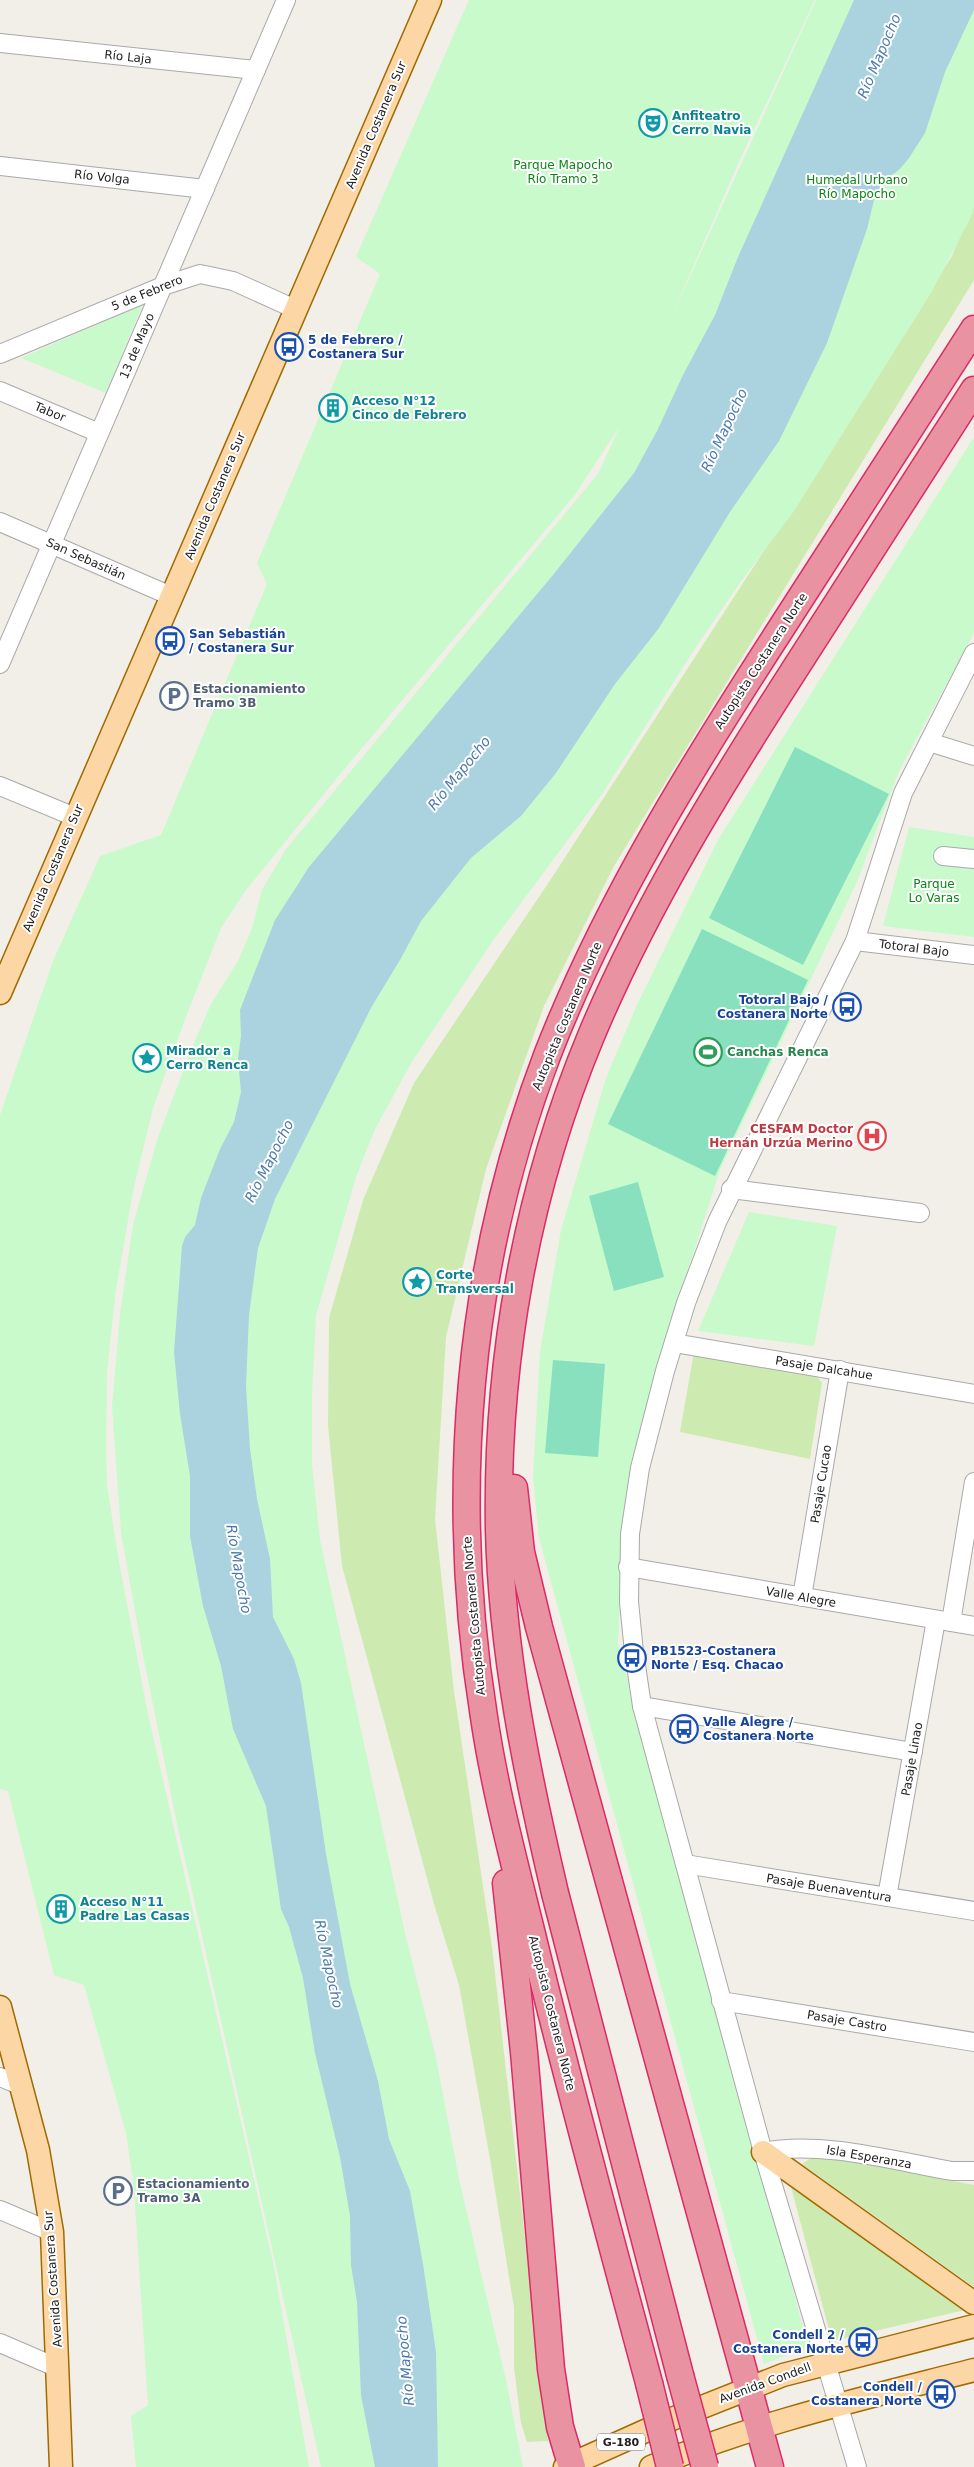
<svg xmlns="http://www.w3.org/2000/svg" width="974" height="2467" viewBox="0 0 974 2467" font-family="'DejaVu Sans',sans-serif">
  <style>
    .grass { fill: #cdebb0 }
    .park { fill: #c8facc }
    .pitch { fill: #88e0be }
    .water { fill: #aad3df }
    .lines { fill: none; stroke-linecap: round; stroke-linejoin: round }
    .minor-casing { stroke: #a9a9a9; stroke-width: 20 }
    .major-casing { stroke: #a06b00; stroke-width: 25 }
    .highway-casing { stroke: #dc2a67; stroke-width: 29 }
    .minor { stroke: #fff; stroke-width: 18 }
    .major { stroke: #fcd6a4; stroke-width: 22 }
    .highway { stroke: #e892a2; stroke-width: 26 }
    .highway-bridge-casing { stroke: #dc2a67; stroke-width: 29; stroke-linecap: butt }
    .highway-bridge { stroke: #e892a2; stroke-width: 26 }
    .labels { text-anchor: middle; stroke-width: 4; stroke-linejoin: round; paint-order: stroke }
    .shield { fill: #fff; stroke: #646464; stroke-width: 1 }
    .shield-label { font-size: 11px; font-weight: bold; fill: #222 }
    .street-label { font-size: 12px; fill: #222; stroke: #fff }
    .culture-label { font-size: 12px; font-weight: bold; fill: #0d838f; stroke: #fff; text-anchor: start }
    .park-label { font-size: 12px; fill: #0c8416; stroke: #fff }
    .transit-label { font-size: 12px; font-weight: bold; fill: #164399; stroke: #fff; text-anchor: start }
    .service-label { font-size: 12px; font-weight: bold; fill: #4e5e75; stroke: #fff; text-anchor: start }
    .leisure-label { font-size: 12px; font-weight: bold; fill: #27864d; stroke: #fff; text-anchor: start }
    .health-label { font-size: 12px; font-weight: bold; fill: #be3a42; stroke: #fff; text-anchor: end }
    .water-label { font-size: 14px; font-style: italic; fill: #4a7aab; stroke: #fff }
  </style>
  <rect width="100%" height="100%" fill="#f2efe9"/>
  <g class="grass">
    <path d="M 974,201 L 974,280 L 614,866 L 544,1006 L 486,1169 L 446,1337 L 435,1519 L 454,1691 L 492,1947 L 548,2441 L 527,2442 L 521,2423 L 514,2367 L 514,2308 L 490,2159 L 459,1985 L 434,1904 L 342,1566 L 328,1426 L 329,1318 L 363,1200 L 414,1083 L 551,879 L 832,446 L 952,256 Z"/>
    <path d="M 694,1352 L 814,1373 L 822,1383 L 810,1459 L 680,1432 Z"/>
    <path d="M 817,2154 L 974,2185 L 974,2287 L 802,2164 Z"/>
    <path d="M 791,2187 L 965,2310 L 832,2341 Z"/>
  </g>
  <g class="park">
    <path d="M 469,0 L 815,0 L 738,164 L 666,329 L 816,0 L 974,0 L 974,207 L 971,217 L 931,293 L 794,511 L 742,580 L 698,644 L 602,794 L 492,942 L 413,1060 L 375,1129 L 356,1177 L 316,1315 L 312,1397 L 312,1464 L 320,1540 L 405,1933 L 436,2058 L 459,2179 L 506,2380 L 523,2467 L 321,2467 L 177,1824 L 142,1650 L 121,1533 L 112,1407 L 120,1314 L 133,1225 L 158,1137 L 194,1043 L 211,1004 L 238,961 L 252,928 L 262,890 L 286,849 L 598,474 L 620,426 L 574,496 L 336,779 L 246,890 L 221,928 L 187,1014 L 153,1108 L 133,1191 L 115,1296 L 107,1372 L 106,1448 L 107,1485 L 119,1562 L 148,1714 L 274,2267 L 309,2467 L 136,2467 L 131,2416 L 148,2405 L 134,2189 L 126,2133 L 84,1985 L 54,1975 L 8,1791 L 0,1789 L 0,1115 L 53,961 L 100,856 L 161,835 L 267,584 L 257,563 L 380,274 L 356,257 Z"/>
    <path d="M 143,304 L 106,393 L 21,358 Z"/>
    <path d="M 974,437 L 974,633 L 899,771 L 857,882 L 720,1170 L 661,1354 L 625,1505 L 618,1643 L 660,1810 L 701,1941 L 808,2347 L 764,2364 L 539,1538 L 533,1477 L 540,1352 L 561,1230 L 606,1078 L 636,1007 L 718,840 Z"/>
    <path d="M 909,827 L 974,837 L 974,937 L 883,926 Z"/>
    <path d="M 749,1212 L 837,1226 L 814,1346 L 698,1331 Z"/>
  </g>
  <g class="pitch">
    <path d="M 795,747 L 889,794 L 803,965 L 709,918 Z"/>
    <path d="M 702,929 L 808,980 L 715,1176 L 608,1124 Z"/>
    <path d="M 638,1182 L 664,1277 L 614,1291 L 589,1196 Z"/>
    <path d="M 553,1360 L 605,1364 L 598,1457 L 545,1453 Z"/>
  </g>
  <path class="water" d="M 854,0 L 974,0 L 974,10 L 945,72 L 925,133 L 909,158 L 899,170 L 887,178 L 875,196 L 867,229 L 827,343 L 779,441 L 730,512 L 659,628 L 615,684 L 556,773 L 521,816 L 471,858 L 421,921 L 400,960 L 372,1006 L 275,1199 L 258,1248 L 249,1315 L 246,1387 L 250,1449 L 257,1499 L 270,1559 L 273,1617 L 294,1659 L 301,1683 L 326,1854 L 350,1984 L 378,2081 L 389,2139 L 410,2191 L 423,2264 L 436,2352 L 438,2467 L 375,2467 L 361,2395 L 357,2302 L 351,2265 L 350,2216 L 340,2157 L 315,2053 L 303,1978 L 289,1927 L 281,1909 L 266,1806 L 233,1729 L 221,1666 L 203,1606 L 190,1536 L 190,1476 L 180,1414 L 174,1352 L 182,1246 L 185,1237 L 195,1225 L 201,1198 L 220,1149 L 234,1122 L 241,1092 L 238,1059 L 241,1036 L 240,1010 L 275,920 L 309,867 L 553,575 L 634,473 L 657,431 L 683,375 L 715,315 L 738,257 Z"/>
  <g class="lines">
    <defs>
      <g id="minor">
        <path d="M 0,43 L 256,70"/>
        <path d="M 0,166 L 205,189"/>
        <path d="M 0,354 L 163,286 L 200,274 L 233,281 L 295,309"/>
        <path d="M 0,391 L 99,433"/>
        <path d="M 0,522 L 171,596"/>
        <path d="M 0,664 L 286,0"/>
        <path d="M 929,742 L 974,756"/>
        <path d="M 0,786 L 75,817"/>
        <path d="M 943,856 L 974,859"/>
        <path d="M 855,941 L 974,955"/>
        <path d="M 731,1189 L 920,1213"/>
        <path d="M 674,1343 L 974,1394"/>
        <path d="M 628,1567 L 974,1626"/>
        <path d="M 802,1597 L 840,1370"/>
        <path d="M 951,1622 L 974,1482"/>
        <path d="M 642,1706 L 913,1752"/>
        <path d="M 685,1864 L 974,1911"/>
        <path d="M 887,1897 L 936,1620"/>
        <path d="M 721,2001 L 974,2042"/>
        <path d="M 0,2077 L 22,2086"/>
        <path d="M 763,2152 C 819,2140 895,2161 952,2171 L 974,2171"/>
        <path d="M 0,2210 L 52,2232"/>
        <path d="M 0,2343 L 58,2368"/>
        <path d="M 857,2467 L 763,2152 L 642,1706 L 634,1652 L 629,1602 L 630,1534 L 640,1468 L 665,1371 L 686,1303 L 717,1222 L 855,941 L 903,793 L 974,653"/>
      </g>
      <g id="major">
        <path d="M 0,993 L 430,0"/>
        <path d="M 0,2007 L 38,2150 L 52,2232 L 61,2467"/>
        <path d="M 763,2152 L 974,2303"/>
        <path d="M 565,2467 L 672,2419 L 783,2375 L 974,2326"/>
        <path d="M 651,2467 C 755,2423 865,2398 974,2370"/>
      </g>
      <g id="highway">
        <path d="M 514,1488 L 521,1552 L 539,1627 L 770,2467"/>
        <path d="M 506,1883 L 524,2052 L 551,2369 L 560,2427 L 572,2467"/>
        <path d="M 680,2375 L 555,1893 C 527,1774 502,1653 499,1530 C 496,1362 526,1192 591,1036 C 645,907 718,789 793,672 C 853,578 914,484 974,390"/>
        <path d="M 649,2383 C 611,2241 572,2098 537,1955 C 518,1876 496,1798 484,1717 C 448,1494 467,1265 548,1053 C 607,902 694,763 782,627 C 846,528 910,429 974,329"/>
      </g>
    </defs>
    <use href="#minor" class="minor-casing"/>
    <use href="#major" class="major-casing"/>
    <use href="#highway" class="highway-casing"/>
    <use href="#minor" class="minor"/>
    <use href="#major" class="major"/>
    <use href="#highway" class="highway"/>
    <defs>
      <g id="highway-bridge">
        <path d="M 680,2375 L 705,2467"/>
        <path d="M 649,2383 L 670,2467"/>
      </g>
    </defs>
    <use href="#highway-bridge" class="highway-bridge-casing"/>
    <use href="#highway-bridge" class="highway-bridge"/>
  </g>
  <defs>
    <symbol id="theatre-ring" viewBox="-11 -11 22 22"><circle r="9.5" fill="#fff" stroke="#0f9aa8" stroke-width="1.5"/><path d="M-5-5.5Q0-4 5-5.5V0Q5 5 0 6Q-5 5-5 0ZM-3.3-2.5H-1v1.5H-3.3ZM1-2.5H3.3v1.5H1ZM-2.8 1Q0 5.5 2.8 1Z" fill="#0f9aa8"/></symbol>
    <symbol id="bus-ring" viewBox="-11 -11 22 22"><circle r="9.5" fill="#fff" stroke="#1a4fb4" stroke-width="1.5"/><path d="M-5-6H5V4H4V6H2V4H-2V6H-4V4H-5ZM-3.5-4V0h7V-4ZM-3.5 1.2v1.5H-2V1.2ZM2 1.2v1.5H3.5V1.2Z" fill="#1a4fb4"/></symbol>
    <symbol id="building-ring" viewBox="-11 -11 22 22"><circle r="9.5" fill="#fff" stroke="#0f9aa8" stroke-width="1.5"/><path d="M-4-6H4V6H1V3H-1V6H-4ZM-2.5-4.3h1.7v1.8h-1.7ZM.8-4.3h1.7v1.8H.8ZM-2.5-1h1.7V.8h-1.7ZM.8-1h1.7V.8H.8Z" fill="#0f9aa8"/></symbol>
    <symbol id="parking-ring" viewBox="-11 -11 22 22"><circle r="9.5" fill="#fff" stroke="#5c6f8a" stroke-width="1.5"/><path d="M-3.5-5.5H1a3.5 3.5 0 0 1 0 7H-1V5.5H-3.5ZM-1-3.4V-.6H.8a1.4 1.4 0 0 0 0-2.8Z" fill="#5c6f8a"/></symbol>
    <symbol id="stadium-ring" viewBox="-11 -11 22 22"><circle r="9.5" fill="#fff" stroke="#2e9e5b" stroke-width="1.5"/><path d="M0-5a6.5 5 0 1 0 0 10a6.5 5 0 1 0 0-10ZM-3.5-1.8h7v3.6h-7Z" fill="#2e9e5b"/></symbol>
    <symbol id="sight-ring" viewBox="-11 -11 22 22"><circle r="9.5" fill="#fff" stroke="#0f9aa8" stroke-width="1.5"/><path d="M0-6L1.8-2.2L6-1.7L2.9 1.2L3.7 5.4L0 3.3L-3.7 5.4L-2.9 1.2L-6-1.7L-1.8-2.2Z" fill="#0f9aa8"/></symbol>
    <symbol id="hospital-ring" viewBox="-11 -11 22 22"><circle r="9.5" fill="#fff" stroke="#e0444e" stroke-width="1.5"/><path d="M-5-5h3v3.5h4V-5h3V5h-3V1.5h-4V5h-3Z" fill="#e0444e"/></symbol>
  </defs>
  <g fill-rule="evenodd">
    <use href="#theatre-ring" x="637" y="107" width="32" height="32"/>
    <use href="#bus-ring" x="273" y="331" width="32" height="32"/>
    <use href="#building-ring" x="317" y="392" width="32" height="32"/>
    <use href="#bus-ring" x="154" y="625" width="32" height="32"/>
    <use href="#parking-ring" x="158" y="680" width="32" height="32"/>
    <use href="#bus-ring" x="831" y="991" width="32" height="32"/>
    <use href="#stadium-ring" x="692" y="1036" width="32" height="32"/>
    <use href="#sight-ring" x="131" y="1042" width="32" height="32"/>
    <use href="#hospital-ring" x="856" y="1120" width="32" height="32"/>
    <use href="#sight-ring" x="401" y="1266" width="32" height="32"/>
    <use href="#bus-ring" x="616" y="1642" width="32" height="32"/>
    <use href="#bus-ring" x="668" y="1713" width="32" height="32"/>
    <use href="#building-ring" x="45" y="1893" width="32" height="32"/>
    <use href="#parking-ring" x="102" y="2175" width="32" height="32"/>
    <use href="#bus-ring" x="847" y="2326" width="32" height="32"/>
    <use href="#bus-ring" x="925" y="2378" width="32" height="32"/>
  </g>
  <g class="labels">
    <rect class="shield" x="597" y="2433.5" width="48" height="17" rx="4"/>
    <g class="shield-label">
      <text x="621" y="2446">G-180</text>
    </g>
    <g class="street-label">
      <text transform="translate(128 57) rotate(6)" y="4">Río Laja</text>
      <text transform="translate(376 125) rotate(-67)" y="4">Avenida Costanera Sur</text>
      <text transform="translate(102 177) rotate(6)" y="4">Río Volga</text>
      <text transform="translate(147 293) rotate(-22)" y="4">5 de Febrero</text>
      <text transform="translate(137 346) rotate(-67)" y="4">13 de Mayo</text>
      <text transform="translate(50 412) rotate(23)" y="4">Tabor</text>
      <text transform="translate(215 496) rotate(-67)" y="4">Avenida Costanera Sur</text>
      <text transform="translate(86 559) rotate(24)" y="4">San Sebastián</text>
      <text transform="translate(761 661) rotate(-57)" y="4">Autopista Costanera Norte</text>
      <text transform="translate(53 868) rotate(-67)" y="4">Avenida Costanera Sur</text>
      <text transform="translate(914 948) rotate(7)" y="4">Totoral Bajo</text>
      <text transform="translate(567 1016) rotate(-67)" y="4">Autopista Costanera Norte</text>
      <text transform="translate(824 1368) rotate(9)" y="4">Pasaje Dalcahue</text>
      <text transform="translate(821 1484) rotate(-81)" y="4">Pasaje Cucao</text>
      <text transform="translate(801 1597) rotate(10)" y="4">Valle Alegre</text>
      <text transform="translate(474 1616) rotate(-95)" y="4">Autopista Costanera Norte</text>
      <text transform="translate(912 1759) rotate(-80)" y="4">Pasaje Linao</text>
      <text transform="translate(829 1888) rotate(9)" y="4">Pasaje Buenaventura</text>
      <text transform="translate(552 2013) rotate(76)" y="4">Autopista Costanera Norte</text>
      <text transform="translate(847 2021) rotate(9)" y="4">Pasaje Castro</text>
      <text transform="translate(869 2157) rotate(10)" y="4">Isla Esperanza</text>
      <text transform="translate(53 2279) rotate(-94)" y="4">Avenida Costanera Sur</text>
      <text transform="translate(765 2383) rotate(-20)" y="4">Avenida Condell</text>
    </g>
    <g class="culture-label">
      <text x="672" y="120">Anfiteatro<tspan x="672" dy="14">Cerro Navia</tspan></text>
      <text x="352" y="405">Acceso N°12<tspan x="352" dy="14">Cinco de Febrero</tspan></text>
      <text x="166" y="1055">Mirador a<tspan x="166" dy="14">Cerro Renca</tspan></text>
      <text x="436" y="1279">Corte<tspan x="436" dy="14">Transversal</tspan></text>
      <text x="80" y="1906">Acceso N°11<tspan x="80" dy="14">Padre Las Casas</tspan></text>
    </g>
    <g class="park-label">
      <text x="563" y="169">Parque Mapocho<tspan x="563" dy="14">Río Tramo 3</tspan></text>
      <text x="857" y="184">Humedal Urbano<tspan x="857" dy="14">Río Mapocho</tspan></text>
      <text x="934" y="888">Parque<tspan x="934" dy="14">Lo Varas</tspan></text>
    </g>
    <g class="transit-label">
      <text x="308" y="344">5 de Febrero /<tspan x="308" dy="14">Costanera Sur</tspan></text>
      <text x="189" y="638">San Sebastián<tspan x="189" dy="14">/ Costanera Sur</tspan></text>
      <text x="828" y="1004" text-anchor="end">Totoral Bajo /<tspan x="828" dy="14">Costanera Norte</tspan></text>
      <text x="651" y="1655">PB1523-Costanera<tspan x="651" dy="14">Norte / Esq. Chacao</tspan></text>
      <text x="703" y="1726">Valle Alegre /<tspan x="703" dy="14">Costanera Norte</tspan></text>
      <text x="844" y="2339" text-anchor="end">Condell 2 /<tspan x="844" dy="14">Costanera Norte</tspan></text>
      <text x="922" y="2391" text-anchor="end">Condell /<tspan x="922" dy="14">Costanera Norte</tspan></text>
    </g>
    <g class="service-label">
      <text x="193" y="693">Estacionamiento<tspan x="193" dy="14">Tramo 3B</tspan></text>
      <text x="137" y="2188">Estacionamiento<tspan x="137" dy="14">Tramo 3A</tspan></text>
    </g>
    <g class="leisure-label">
      <text x="727" y="1056">Canchas Renca</text>
    </g>
    <g class="health-label">
      <text x="853" y="1133">CESFAM Doctor<tspan x="853" dy="14">Hernán Urzúa Merino</tspan></text>
    </g>
    <g class="water-label">
      <text transform="translate(879 56) rotate(-67)" y="5">Río Mapocho</text>
      <text transform="translate(724 430) rotate(-65)" y="5">Río Mapocho</text>
      <text transform="translate(459 773) rotate(-51)" y="5">Río Mapocho</text>
      <text transform="translate(269 1161) rotate(-63)" y="5">Río Mapocho</text>
      <text transform="translate(239 1569) rotate(80)" y="5">Río Mapocho</text>
      <text transform="translate(329 1964) rotate(78)" y="5">Río Mapocho</text>
      <text transform="translate(405 2361) rotate(-95)" y="5">Río Mapocho</text>
    </g>
  </g>
</svg>
